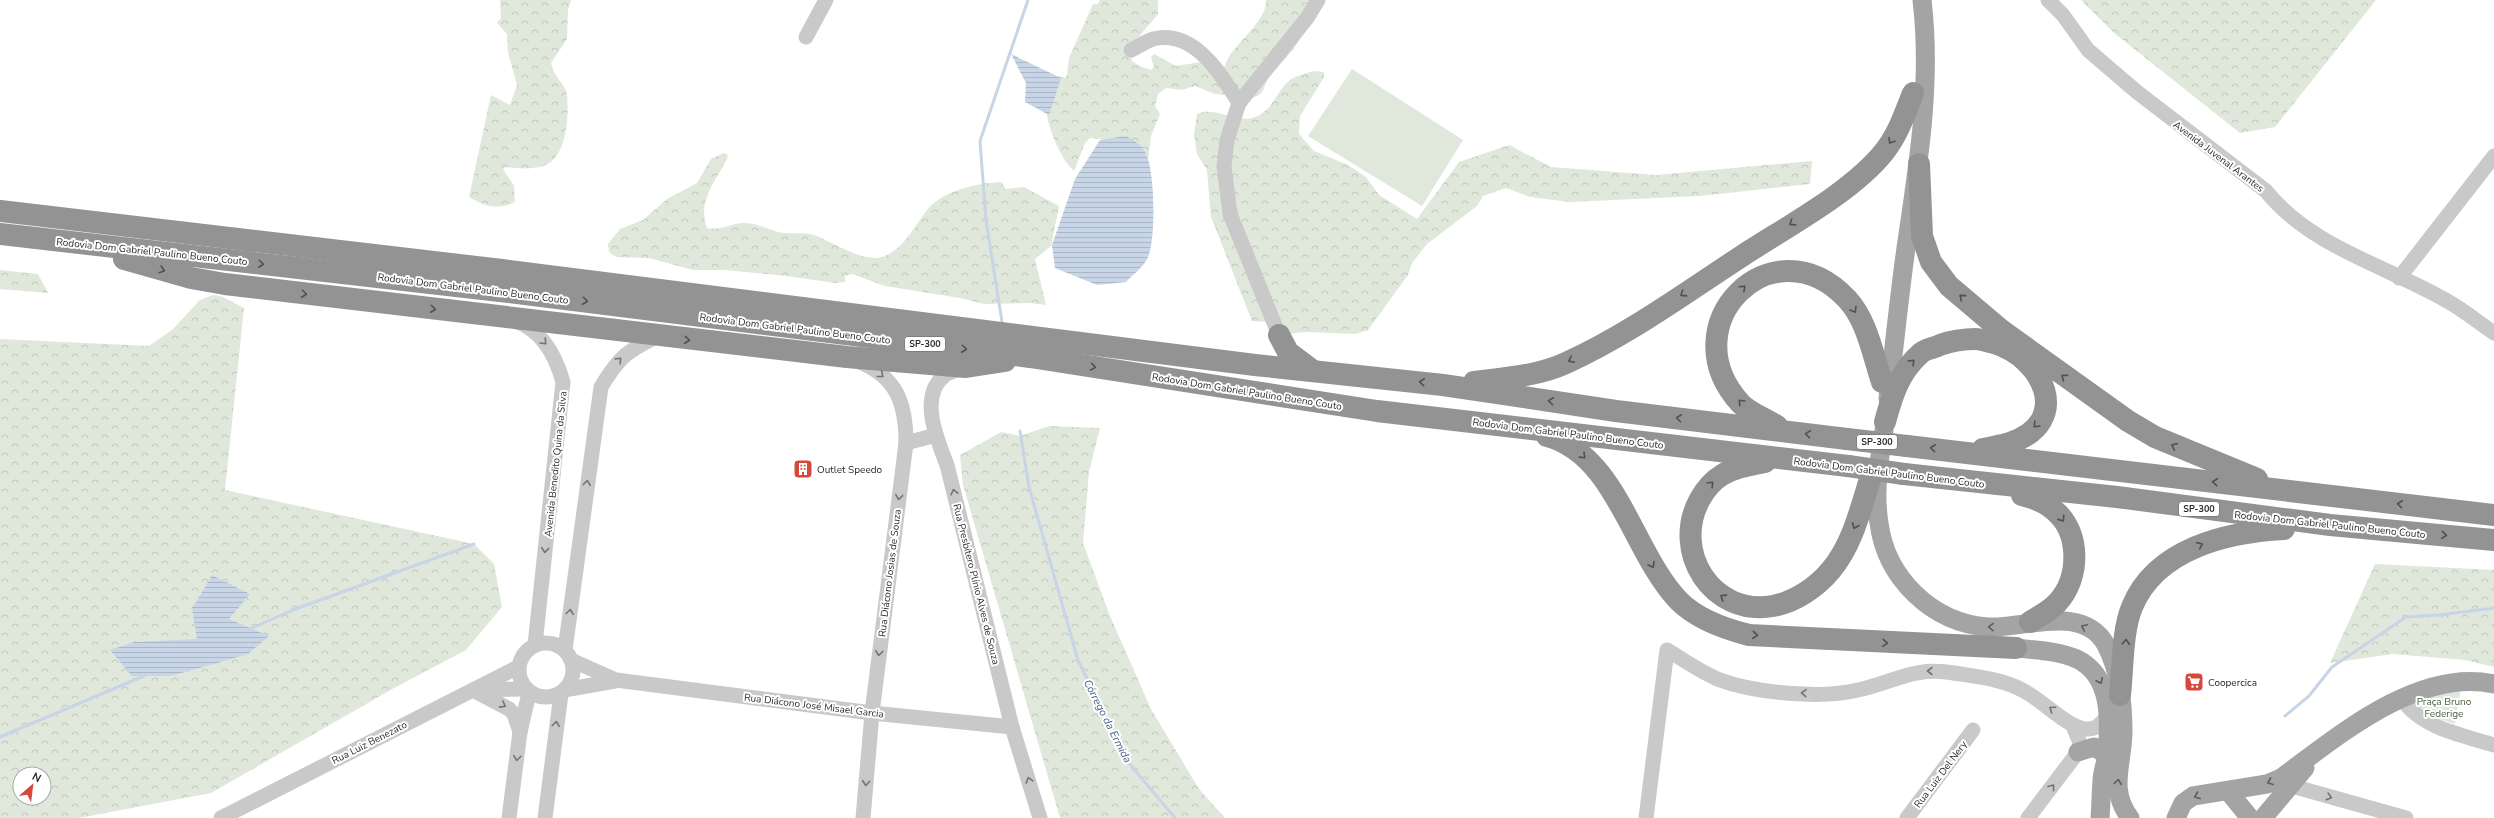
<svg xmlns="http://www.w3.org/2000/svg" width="2494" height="818" viewBox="0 0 2494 818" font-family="'Nunito Sans',sans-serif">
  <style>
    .green { fill: #dfe8da }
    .forest { fill: url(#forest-crowns); fill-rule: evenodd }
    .water { fill: url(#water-rules) }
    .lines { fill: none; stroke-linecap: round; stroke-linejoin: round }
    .stream { stroke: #c7d5e7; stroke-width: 3 }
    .minor { stroke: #c9c9c9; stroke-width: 15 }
    .major { stroke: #a4a4a4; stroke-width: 19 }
    .highway { stroke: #939393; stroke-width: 22 }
    .highway-bridge { stroke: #939393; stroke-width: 22 }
    .oneway { stroke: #505050 }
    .oneway2 { stroke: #737373 }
    .oneway3 { stroke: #5c5c5c }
    .labels { text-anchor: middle; stroke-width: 4; stroke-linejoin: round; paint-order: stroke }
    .shield { fill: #fff; stroke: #6b6b6b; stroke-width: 1 }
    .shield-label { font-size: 9px; font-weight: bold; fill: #2c2c2c }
    .street-label { font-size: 10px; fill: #2c2c2c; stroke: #fff }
    .poi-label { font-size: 10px; fill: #2c2c2c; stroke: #fff; text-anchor: start }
    .park-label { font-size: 10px; fill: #48633d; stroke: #fff }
    .water-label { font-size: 11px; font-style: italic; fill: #416086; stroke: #fff }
  </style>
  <defs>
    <pattern id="forest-crowns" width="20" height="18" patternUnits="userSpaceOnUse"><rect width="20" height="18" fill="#dfe8da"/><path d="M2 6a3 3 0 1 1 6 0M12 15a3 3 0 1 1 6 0" fill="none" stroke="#c0c7bb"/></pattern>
    <pattern id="water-rules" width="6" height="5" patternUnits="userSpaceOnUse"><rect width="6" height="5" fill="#c7d5e7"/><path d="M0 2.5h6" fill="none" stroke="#abb7c6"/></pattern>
  </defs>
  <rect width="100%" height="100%" fill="#fff"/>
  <g class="green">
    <path d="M 1352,69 L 1463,140 L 1422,206 L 1308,136 Z"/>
    <path d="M 2461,688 L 2455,724 L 2421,713 L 2411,702 Z"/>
  </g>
  <g class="forest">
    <path d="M 500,0 L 571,0 L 568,10 L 567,39 L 551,63 C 554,78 565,83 567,95 C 569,116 567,159 543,166 C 531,170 518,168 506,167 L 503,169 L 514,186 L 515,202 C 497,210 486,207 469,197 L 491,95 L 510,105 L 517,85 L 508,52 L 507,34 L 497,23 L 501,18 Z"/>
    <path d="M 1100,0 L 1158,0 L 1158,14 C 1147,28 1129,43 1132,61 L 1142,67 L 1151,70 L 1154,67 L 1151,57 L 1154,54 L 1176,66 L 1201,62 L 1223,70 C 1225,65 1227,60 1230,55 C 1239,42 1268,17 1266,0 L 1312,0 C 1309,10 1308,23 1303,33 C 1295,51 1279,64 1268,79 C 1263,87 1265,94 1254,97 L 1215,94 L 1195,86 L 1182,90 L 1166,88 L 1158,94 L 1155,106 L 1160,114 L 1151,136 L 1147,168 L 1101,139 L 1090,138 L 1085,143 L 1074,171 C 1060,159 1042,117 1047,98 C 1049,91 1055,83 1059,76 L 1065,78 L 1067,75 L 1069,58 L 1093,4 L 1098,4 Z"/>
    <path d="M 2081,0 L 2376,0 L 2275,127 L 2240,133 L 2114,33 Z"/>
    <path d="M 1314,71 L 1324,72 L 1324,77 L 1300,116 L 1299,134 L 1314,151 L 1348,165 L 1366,177 L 1379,195 L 1417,219 L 1459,162 L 1509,145 L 1551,167 L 1656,175 L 1812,161 L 1810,184 L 1700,196 L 1570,202 L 1530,197 L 1506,188 L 1483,196 L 1477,206 L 1427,244 L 1412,263 L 1408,275 L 1368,330 L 1355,334 L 1307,332 L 1275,335 L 1268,322 L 1252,321 L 1211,217 L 1207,170 L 1197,154 L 1194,134 L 1197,114 C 1215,106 1233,122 1252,118 C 1274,113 1276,88 1293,78 C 1299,75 1307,73 1314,71 Z"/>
    <path d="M 724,153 L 728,155 L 727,159 C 715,182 697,202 707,228 C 719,231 730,224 742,223 C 757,222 769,231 783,233 C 794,234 803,232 814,235 C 831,241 866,265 885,256 C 905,247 914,227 927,210 C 942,191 977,183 1001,182 L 1006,189 L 1024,187 L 1059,206 L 1051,246 L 1035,259 L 1046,305 L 1031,303 L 984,304 L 960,298 L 885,286 L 852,274 L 845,276 L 845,282 L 835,283 L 787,276 L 724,270 L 693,270 L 649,258 L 616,257 L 609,252 L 608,244 L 620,229 L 643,220 L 667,199 L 697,183 L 711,159 Z"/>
    <path d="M 0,270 L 38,274 L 48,293 L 0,289 Z"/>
    <path d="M 213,295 L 223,297 L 244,308 L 225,490 L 474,544 L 494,564 L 502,607 L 466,650 L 394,688 L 211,793 L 79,818 L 0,818 L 0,339 L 149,346 L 173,329 L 200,300 ZM 20,774 L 44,774 L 44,798 L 20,798 Z"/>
    <path d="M 1049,426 L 1100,428 L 1089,472 L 1083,543 L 1110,616 L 1151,709 L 1199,789 L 1225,818 L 1060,818 L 963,485 L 960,455 L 1001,432 L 1020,436 Z"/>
    <path d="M 2375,564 L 2494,570 L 2494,667 L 2465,660 L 2393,654 L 2330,663 Z"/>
  </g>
  <g class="water">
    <path d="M 1011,54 L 1061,78 L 1049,115 L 1025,102 L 1026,83 Z"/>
    <path d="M 1126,136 C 1134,141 1142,144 1146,154 C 1155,172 1156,238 1148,257 C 1145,266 1132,275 1126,282 L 1097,285 L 1055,268 L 1052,245 L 1075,179 L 1100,140 Z"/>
    <path d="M 212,575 L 250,594 L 229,619 L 269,636 L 248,654 L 214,664 L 170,676 L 132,676 L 110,650 L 135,642 L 197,639 L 192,609 Z"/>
  </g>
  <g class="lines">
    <g class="stream">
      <path d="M 1002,322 L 986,220 L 980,141 L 1028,0"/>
      <path d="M 1020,431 L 1029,487 L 1078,660 L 1128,762 L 1175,818"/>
      <path d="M 250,629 L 293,610 L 474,544"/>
      <path d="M 2285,716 L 2309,696 L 2332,667 L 2406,617 L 2440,615 L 2494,608"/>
      <path d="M 0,737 L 146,675"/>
    </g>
    <g class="minor">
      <path d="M 2048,0 L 2063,15 L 2088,50 L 2137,92 L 2266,191 C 2312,248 2388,266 2449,302 C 2465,311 2479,323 2494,333"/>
      <path d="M 806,37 L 826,0"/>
      <path d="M 1131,50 C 1138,47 1146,41 1153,39 C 1194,29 1221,74 1239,103"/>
      <path d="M 2399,278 L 2494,156"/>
      <path d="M 515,321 C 542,330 556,357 563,382 L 535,645"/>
      <path d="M 1279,335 L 1230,214 L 1224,166 L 1227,140 L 1239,103 L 1307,18 L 1318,0"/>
      <path d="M 857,361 C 897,376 906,404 906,443 L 872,713 L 863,818"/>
      <path d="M 963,368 C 957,370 950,372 945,375 C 918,396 937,439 947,465 L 1012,727 L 1040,818"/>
      <path d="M 906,443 L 936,435"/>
      <circle cx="546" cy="670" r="27"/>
      <path d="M 565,650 L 601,387 C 619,357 627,351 658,336"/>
      <path d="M 571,660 L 616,680 L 872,713 L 1012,727"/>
      <path d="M 473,690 L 509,709 L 514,714 L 520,732"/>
      <path d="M 476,690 L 526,689"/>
      <path d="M 564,690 L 615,681"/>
      <path d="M 2402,699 C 2421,728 2462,735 2494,745"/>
      <path d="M 2292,786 L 2406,818"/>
      <path d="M 221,818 L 518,667"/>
      <path d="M 509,818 L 520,732 L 529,693"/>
      <path d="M 545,818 L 561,694"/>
      <path d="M 1646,818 L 1667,650 C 1684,660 1702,673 1720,680 C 1755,693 1822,699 1858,690 C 1895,682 1914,666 1954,673 C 1978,677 2003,679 2024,691 C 2042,700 2067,727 2085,729 C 2096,730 2101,724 2107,716"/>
      <path d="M 1907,818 L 1973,730"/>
      <path d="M 2028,818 L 2078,752 L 2080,743 L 2073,726"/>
    </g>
    <g class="major">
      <path d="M 1888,399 C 1894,349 1899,298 1906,248 C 1918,166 1932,83 1922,0"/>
      <path d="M 1884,430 C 1879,459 1874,493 1879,523 C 1886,578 1932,623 1988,627 C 2024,629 2083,603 2106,645 C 2119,670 2123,704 2123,731 C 2123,764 2108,789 2130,818"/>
      <path d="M 2001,646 C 2025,650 2054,649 2077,659 C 2112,676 2110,720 2107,754 C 2106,763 2102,772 2102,781 C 2101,793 2101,806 2100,818"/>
      <path d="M 2078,752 L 2094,747 L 2107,755"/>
      <path d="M 2228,791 L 2250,818"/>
      <path d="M 2176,818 L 2183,803 L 2193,796 L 2267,784 L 2281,778 C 2338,736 2419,667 2494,684"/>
      <path d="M 2263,818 L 2305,768"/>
    </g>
    <g class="highway">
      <path d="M 1919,164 L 1922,236 L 1931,262 L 1949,286 L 2001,330 L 2128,421 L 2155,437 L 2257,479"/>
      <path d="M 0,211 L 502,270 L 1255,365 L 1443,385 L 1616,411 L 1847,439"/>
      <path d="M 0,234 L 500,291 L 1030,357 L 1377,411 L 1848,466"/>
      <path d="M 124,259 L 191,278 L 225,284 L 847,357 L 966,367 L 1005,361"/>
      <path d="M 1279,335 L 1288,352 L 1312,370"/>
      <path d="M 1474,382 C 1505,378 1538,376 1566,363 C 1628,335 1685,293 1742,256 C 1786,227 1851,193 1884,152 C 1898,135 1905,113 1913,93"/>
      <path d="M 1885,422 C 1892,396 1899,372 1921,353 C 1925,349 1934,348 1940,345 C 1951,341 1964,339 1976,339 C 1982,339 1988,342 1994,343 C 2044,358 2073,422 2010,443 C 2001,446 1991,447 1983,449"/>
      <path d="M 1777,426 C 1766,419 1750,413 1741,404 C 1668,325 1773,220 1847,299 C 1867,320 1873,355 1882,382"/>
      <path d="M 1547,436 C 1617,455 1632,552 1679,601 C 1697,619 1725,629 1749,635 L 2016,648"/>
      <path d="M 1907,446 L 2494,515"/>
      <path d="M 1765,462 C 1750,465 1735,467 1722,475 C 1712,481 1705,490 1700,499 C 1671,551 1712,617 1773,606 C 1795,602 1817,587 1831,570 C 1853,544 1861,507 1871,476"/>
      <path d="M 1904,474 L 2117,497 L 2330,525 L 2494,540"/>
      <path d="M 2022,495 C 2034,498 2046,502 2055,511 C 2081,533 2080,579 2057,603 C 2050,611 2039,616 2030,622"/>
      <path d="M 2120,695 C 2123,668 2122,631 2132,607 C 2156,548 2228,532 2284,529"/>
    </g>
    <g class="highway-bridge">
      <path d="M 1847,439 L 1907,446"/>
      <path d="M 1848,466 L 1904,474"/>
    </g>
  </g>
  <defs><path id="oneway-chevron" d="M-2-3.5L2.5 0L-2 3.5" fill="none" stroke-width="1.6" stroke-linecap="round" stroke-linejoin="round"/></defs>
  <g class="oneway">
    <use href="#oneway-chevron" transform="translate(1891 141) rotate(122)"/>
    <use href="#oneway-chevron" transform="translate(1792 223) rotate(147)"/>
    <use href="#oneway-chevron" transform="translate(261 264) rotate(6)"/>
    <use href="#oneway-chevron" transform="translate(162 270) rotate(17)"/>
    <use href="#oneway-chevron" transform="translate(1743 288) rotate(-43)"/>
    <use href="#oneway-chevron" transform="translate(304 294) rotate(7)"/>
    <use href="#oneway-chevron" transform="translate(1683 294) rotate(147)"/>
    <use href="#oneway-chevron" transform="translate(1962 297) rotate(-140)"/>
    <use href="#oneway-chevron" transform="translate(585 301) rotate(7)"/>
    <use href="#oneway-chevron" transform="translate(433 309) rotate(6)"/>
    <use href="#oneway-chevron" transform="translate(1854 310) rotate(59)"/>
    <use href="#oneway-chevron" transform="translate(687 340) rotate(6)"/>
    <use href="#oneway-chevron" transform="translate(964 349) rotate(7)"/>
    <use href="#oneway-chevron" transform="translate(1571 360) rotate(153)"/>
    <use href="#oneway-chevron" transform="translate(1912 362) rotate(-46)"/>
    <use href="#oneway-chevron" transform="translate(1093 367) rotate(9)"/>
    <use href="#oneway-chevron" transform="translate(2064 377) rotate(-144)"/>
    <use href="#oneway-chevron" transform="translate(1422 382) rotate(-174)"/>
    <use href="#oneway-chevron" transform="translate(1551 401) rotate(-172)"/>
    <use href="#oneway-chevron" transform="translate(1741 402) rotate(-134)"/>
    <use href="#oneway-chevron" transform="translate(1679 418) rotate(-173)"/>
    <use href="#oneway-chevron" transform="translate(2036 425) rotate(134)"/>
    <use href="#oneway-chevron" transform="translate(1808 434) rotate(-172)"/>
    <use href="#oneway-chevron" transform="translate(2174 446) rotate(-156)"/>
    <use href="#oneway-chevron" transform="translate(1933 448) rotate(-174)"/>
    <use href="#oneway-chevron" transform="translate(1583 456) rotate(44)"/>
    <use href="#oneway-chevron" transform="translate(2215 482) rotate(-174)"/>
    <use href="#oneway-chevron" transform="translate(1711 484) rotate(-45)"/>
    <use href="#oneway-chevron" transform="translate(2400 504) rotate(-173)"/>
    <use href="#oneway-chevron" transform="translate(2062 519) rotate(55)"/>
    <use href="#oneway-chevron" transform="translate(1855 526) rotate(112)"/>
    <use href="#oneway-chevron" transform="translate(2444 535) rotate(5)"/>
    <use href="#oneway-chevron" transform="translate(2200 545) rotate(-24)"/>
    <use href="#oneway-chevron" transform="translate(1652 565) rotate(60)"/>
    <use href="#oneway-chevron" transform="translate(1723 597) rotate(-147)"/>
    <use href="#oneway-chevron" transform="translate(1755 635) rotate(5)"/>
    <use href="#oneway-chevron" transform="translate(2126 642) rotate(-85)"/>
    <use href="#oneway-chevron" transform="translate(1885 643) rotate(3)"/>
  </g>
  <g class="oneway2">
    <use href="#oneway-chevron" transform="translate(544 342) rotate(47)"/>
    <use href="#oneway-chevron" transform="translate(619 360) rotate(-45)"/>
    <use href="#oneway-chevron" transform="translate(881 375) rotate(39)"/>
    <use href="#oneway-chevron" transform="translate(587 483) rotate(-83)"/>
    <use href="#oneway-chevron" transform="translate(954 492) rotate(-104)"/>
    <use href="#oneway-chevron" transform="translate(899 497) rotate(97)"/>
    <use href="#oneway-chevron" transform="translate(545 550) rotate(96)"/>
    <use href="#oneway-chevron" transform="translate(570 612) rotate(-83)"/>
    <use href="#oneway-chevron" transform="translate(879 653) rotate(97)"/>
    <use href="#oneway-chevron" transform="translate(1930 671) rotate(180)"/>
    <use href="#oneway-chevron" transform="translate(1804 693) rotate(-177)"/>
    <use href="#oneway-chevron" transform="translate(503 705) rotate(28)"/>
    <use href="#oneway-chevron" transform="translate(2052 709) rotate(-145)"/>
    <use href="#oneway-chevron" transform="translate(556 724) rotate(-83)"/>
    <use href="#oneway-chevron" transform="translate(517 758) rotate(97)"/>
    <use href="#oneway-chevron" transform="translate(1029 780) rotate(-106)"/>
    <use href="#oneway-chevron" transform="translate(866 783) rotate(94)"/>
    <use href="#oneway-chevron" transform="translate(2052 787) rotate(-53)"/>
    <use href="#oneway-chevron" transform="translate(2329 797) rotate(16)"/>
  </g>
  <g class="oneway3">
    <use href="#oneway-chevron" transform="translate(1991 627) rotate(-179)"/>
    <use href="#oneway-chevron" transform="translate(2084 627) rotate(-155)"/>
    <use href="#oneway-chevron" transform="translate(2100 681) rotate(64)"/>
    <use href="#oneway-chevron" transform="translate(2118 782) rotate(-83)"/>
    <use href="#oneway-chevron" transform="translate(2270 782) rotate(160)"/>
    <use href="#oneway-chevron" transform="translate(2197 796) rotate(159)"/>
  </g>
  <defs>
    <symbol id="building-square" viewBox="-11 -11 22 22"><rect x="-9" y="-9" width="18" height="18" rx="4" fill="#d6493a" stroke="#fff"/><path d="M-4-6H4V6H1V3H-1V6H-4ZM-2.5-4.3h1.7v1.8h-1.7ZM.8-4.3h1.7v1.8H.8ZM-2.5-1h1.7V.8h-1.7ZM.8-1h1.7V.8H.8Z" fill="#fff"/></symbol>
    <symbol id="supermarket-square" viewBox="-11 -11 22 22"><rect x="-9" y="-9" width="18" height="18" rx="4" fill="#d6493a" stroke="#fff"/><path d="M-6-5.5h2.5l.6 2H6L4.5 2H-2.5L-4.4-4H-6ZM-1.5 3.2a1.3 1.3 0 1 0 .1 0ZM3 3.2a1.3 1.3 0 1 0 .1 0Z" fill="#fff"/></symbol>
  </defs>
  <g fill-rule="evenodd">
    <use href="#building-square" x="792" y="458" width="22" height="22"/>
    <use href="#supermarket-square" x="2183" y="671" width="22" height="22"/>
  </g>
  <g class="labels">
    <g class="shield">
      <rect x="905" y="337" width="40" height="14" rx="3"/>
      <rect x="1857" y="435" width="40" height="14" rx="3"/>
      <rect x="2179" y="502" width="40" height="14" rx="3"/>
    </g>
    <g class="shield-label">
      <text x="925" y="347">SP-300</text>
      <text x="1877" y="445">SP-300</text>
      <text x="2199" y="512">SP-300</text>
    </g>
    <g class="street-label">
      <text transform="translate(2219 156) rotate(37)" y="4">Avenida Juvenal Arantes</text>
      <text transform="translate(152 251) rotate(6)" y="4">Rodovia Dom Gabriel Paulino Bueno Couto</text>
      <text transform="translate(473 288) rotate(7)" y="4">Rodovia Dom Gabriel Paulino Bueno Couto</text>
      <text transform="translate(795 328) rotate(7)" y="4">Rodovia Dom Gabriel Paulino Bueno Couto</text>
      <text transform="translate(1247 391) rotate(9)" y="4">Rodovia Dom Gabriel Paulino Bueno Couto</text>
      <text transform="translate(1568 433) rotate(7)" y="4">Rodovia Dom Gabriel Paulino Bueno Couto</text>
      <text transform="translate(555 464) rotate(-84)" y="4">Avenida Benedito Quina da Silva</text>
      <text transform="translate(1889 472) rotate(7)" y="4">Rodovia Dom Gabriel Paulino Bueno Couto</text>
      <text transform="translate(2330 524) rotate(6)" y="4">Rodovia Dom Gabriel Paulino Bueno Couto</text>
      <text transform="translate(889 573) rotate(-83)" y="4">Rua Diácono Josias de Souza</text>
      <text transform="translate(977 584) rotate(76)" y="4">Rua Presbítero Plínio Alves de Souza</text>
      <text transform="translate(814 705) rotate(7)" y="4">Rua Diácono José Misael Garcia</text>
      <text transform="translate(369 742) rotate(-27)" y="4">Rua Luiz Benezato</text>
      <text transform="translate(1940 774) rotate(-53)" y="4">Rua Luiz Del Nery</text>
    </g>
    <g class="poi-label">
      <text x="817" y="473">Outlet Speedo</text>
      <text x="2208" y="686">Coopercica</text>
    </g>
    <g class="park-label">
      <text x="2444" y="705">Praça Bruno<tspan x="2444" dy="12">Federige</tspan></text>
    </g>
    <g class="water-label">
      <text transform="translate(1108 721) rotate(63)" y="4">Córrego da Ermida</text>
    </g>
  </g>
  <g transform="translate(32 786) rotate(28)"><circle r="19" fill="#ffffff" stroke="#ababab"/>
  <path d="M0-3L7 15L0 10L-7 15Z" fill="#d6493a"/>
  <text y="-6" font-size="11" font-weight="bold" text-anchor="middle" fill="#2c2c2c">N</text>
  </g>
</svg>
